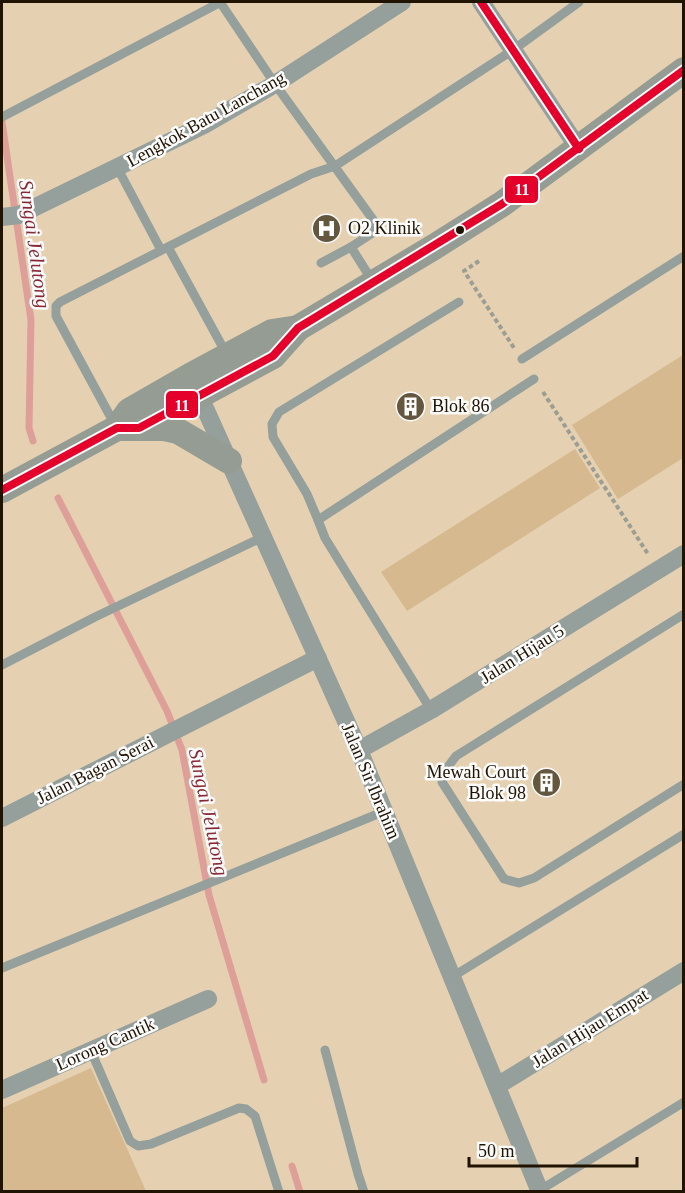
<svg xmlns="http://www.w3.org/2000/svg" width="685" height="1193" viewBox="0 0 685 1193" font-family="Georgia,serif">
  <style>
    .green { fill: #d6b98f }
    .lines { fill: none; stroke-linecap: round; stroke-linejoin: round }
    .stream { stroke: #df9f99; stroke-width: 7 }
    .path { stroke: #9c9d93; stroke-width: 4; stroke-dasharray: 4.5 3; stroke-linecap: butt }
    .service { stroke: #959f9b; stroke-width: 9 }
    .minor { stroke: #959f9b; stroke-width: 18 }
    .secondary { stroke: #949c94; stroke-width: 26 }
    .bus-1-casing { stroke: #fcfcfc; stroke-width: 12 }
    .bus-1 { stroke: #e4002b; stroke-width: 8 }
    .bus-dot { fill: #201300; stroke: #fcfcfc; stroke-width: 2 }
    .labels { text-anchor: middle; stroke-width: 5; stroke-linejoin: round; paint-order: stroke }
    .street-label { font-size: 18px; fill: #201300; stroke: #fcfcfc }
    .poi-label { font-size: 18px; fill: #201300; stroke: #fcfcfc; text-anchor: start }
    .water-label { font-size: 20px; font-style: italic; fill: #882834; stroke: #fcfcfc }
    .line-badge { stroke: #fcfcfc; stroke-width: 2 }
    .badge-label { font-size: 16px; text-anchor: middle; font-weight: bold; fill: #fff }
  </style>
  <rect width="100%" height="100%" fill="#e5d1b2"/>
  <g class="green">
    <path d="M 683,355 L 683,458 L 618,499 L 572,425 Z"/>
    <path d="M 575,449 L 600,488 L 407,611 L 381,572 Z"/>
    <path d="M 91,1068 L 146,1191 L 2,1191 L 2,1108 Z"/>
  </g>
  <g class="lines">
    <g class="stream">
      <path d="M 2,122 L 31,320 L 29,428 L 33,441"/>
      <path d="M 58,498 L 167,711 L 182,750 L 209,895 L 264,1080"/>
      <path d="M 292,1166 L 300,1192"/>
    </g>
    <g class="path">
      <path d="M 27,232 L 38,305 L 40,306"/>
      <path d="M 479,261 L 464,271 L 514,348"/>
      <path d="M 543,392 L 648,554"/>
    </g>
    <g class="service">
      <path d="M 220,2 L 275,84 L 374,221 L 376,226 L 374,232 L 351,247 L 373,282"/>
      <path d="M 2,117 L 221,2"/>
      <path d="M 118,169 L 161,250"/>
      <path d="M 168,247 L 227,355"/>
      <path d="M 321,263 L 351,247"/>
      <path d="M 522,359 L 684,256"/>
      <path d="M 115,425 L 56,316 L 56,306 L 60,302 L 311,174 L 335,166 L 513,50 L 579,2"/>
      <path d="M 318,520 L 307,494 L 273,437 L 272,424 L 279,412 L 459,302"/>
      <path d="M 684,614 L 456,756 L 447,768 L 442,782 L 504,879 L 519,883 L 534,878 L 684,784"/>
      <path d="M 2,665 L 95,617 L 263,537"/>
      <path d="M 431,710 L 325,538 L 318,520 L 534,379"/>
      <path d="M 2,968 L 385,811"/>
      <path d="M 452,977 L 684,834"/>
      <path d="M 325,1050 L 358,1174 L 364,1192"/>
      <path d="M 91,1051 L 130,1141 L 138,1146 L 151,1144 L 239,1108 L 246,1109 L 255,1116 L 279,1192"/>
      <path d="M 540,1190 L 684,1102"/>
    </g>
    <g class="minor">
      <path d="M 481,2 L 579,149"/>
      <path d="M 2,217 L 19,215 L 204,125 L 275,84 L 402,2"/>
      <path d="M 195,386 L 359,750 L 540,1192"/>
      <path d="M 359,750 L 431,710 L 684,554"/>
      <path d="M 2,818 L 318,658"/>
      <path d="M 497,1086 L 684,971"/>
      <path d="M 2,1090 L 208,999"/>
    </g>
    <g class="secondary">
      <path d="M 117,428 L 129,411 L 190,376 L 272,332 L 298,328"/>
      <path d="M 139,428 L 273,356 L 298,328 L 434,247 L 502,204 L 684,70"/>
      <path d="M 2,490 L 117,428 L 164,428 L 178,431 L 229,461"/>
    </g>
    <defs>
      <g id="bus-1">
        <path d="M 481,2 L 579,149"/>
        <path d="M 2,490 L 117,428 L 139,428 L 273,356 L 298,328 L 502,204 L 684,70"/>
      </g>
    </defs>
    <use href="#bus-1" class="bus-1-casing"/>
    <use href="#bus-1" class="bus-1"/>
  </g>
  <defs>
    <symbol id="hospital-disc" viewBox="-11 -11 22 22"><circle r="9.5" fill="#65563e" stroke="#fcfcfc"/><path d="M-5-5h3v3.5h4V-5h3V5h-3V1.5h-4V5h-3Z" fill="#fff"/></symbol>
    <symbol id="building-disc" viewBox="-11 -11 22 22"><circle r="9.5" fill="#65563e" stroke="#fcfcfc"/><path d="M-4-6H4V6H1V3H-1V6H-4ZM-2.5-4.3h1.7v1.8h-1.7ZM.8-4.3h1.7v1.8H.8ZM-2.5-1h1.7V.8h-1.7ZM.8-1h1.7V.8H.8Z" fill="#fff"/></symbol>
  </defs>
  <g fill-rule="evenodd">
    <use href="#hospital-disc" x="310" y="212" width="33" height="33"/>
    <use href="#building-disc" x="394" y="390" width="33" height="33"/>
    <use href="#building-disc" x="530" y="766" width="33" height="33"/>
  </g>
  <circle class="bus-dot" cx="460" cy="230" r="5"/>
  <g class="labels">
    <g class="street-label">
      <text transform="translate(206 119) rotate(-29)" y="6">Lengkok Batu Lanchang</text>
      <text transform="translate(522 654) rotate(-32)" y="6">Jalan Hijau 5</text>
      <text transform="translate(95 770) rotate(-27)" y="6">Jalan Bagan Serai</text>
      <text transform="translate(371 781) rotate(67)" y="6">Jalan Sir Ibrahim</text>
      <text transform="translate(590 1028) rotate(-32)" y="6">Jalan Hijau Empat</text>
      <text transform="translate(105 1044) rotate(-24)" y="6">Lorong Cantik</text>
    </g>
    <g class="poi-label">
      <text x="348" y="234">O2 Klinik</text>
      <text x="432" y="412">Blok 86</text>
      <text x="526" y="778" text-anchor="end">Mewah Court<tspan x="526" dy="21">Blok 98</tspan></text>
    </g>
    <g class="water-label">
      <text transform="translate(35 244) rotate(82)" y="7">Sungai Jelutong</text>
      <text transform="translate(209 812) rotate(78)" y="7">Sungai Jelutong</text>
    </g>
  </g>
  <g class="line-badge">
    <rect x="504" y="175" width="35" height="29" rx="6" fill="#e4002b"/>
    <rect x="165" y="390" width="34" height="29" rx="6" fill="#e4002b"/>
  </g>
  <g class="badge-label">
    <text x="522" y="195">11</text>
    <text x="182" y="411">11</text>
  </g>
  <rect width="685" height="1193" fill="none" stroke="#201300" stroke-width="6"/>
  <path d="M469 1157v9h168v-9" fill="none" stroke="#201300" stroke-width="3"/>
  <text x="478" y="1157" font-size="18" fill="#201300" stroke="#fcfcfc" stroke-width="4.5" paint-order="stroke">50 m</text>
</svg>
